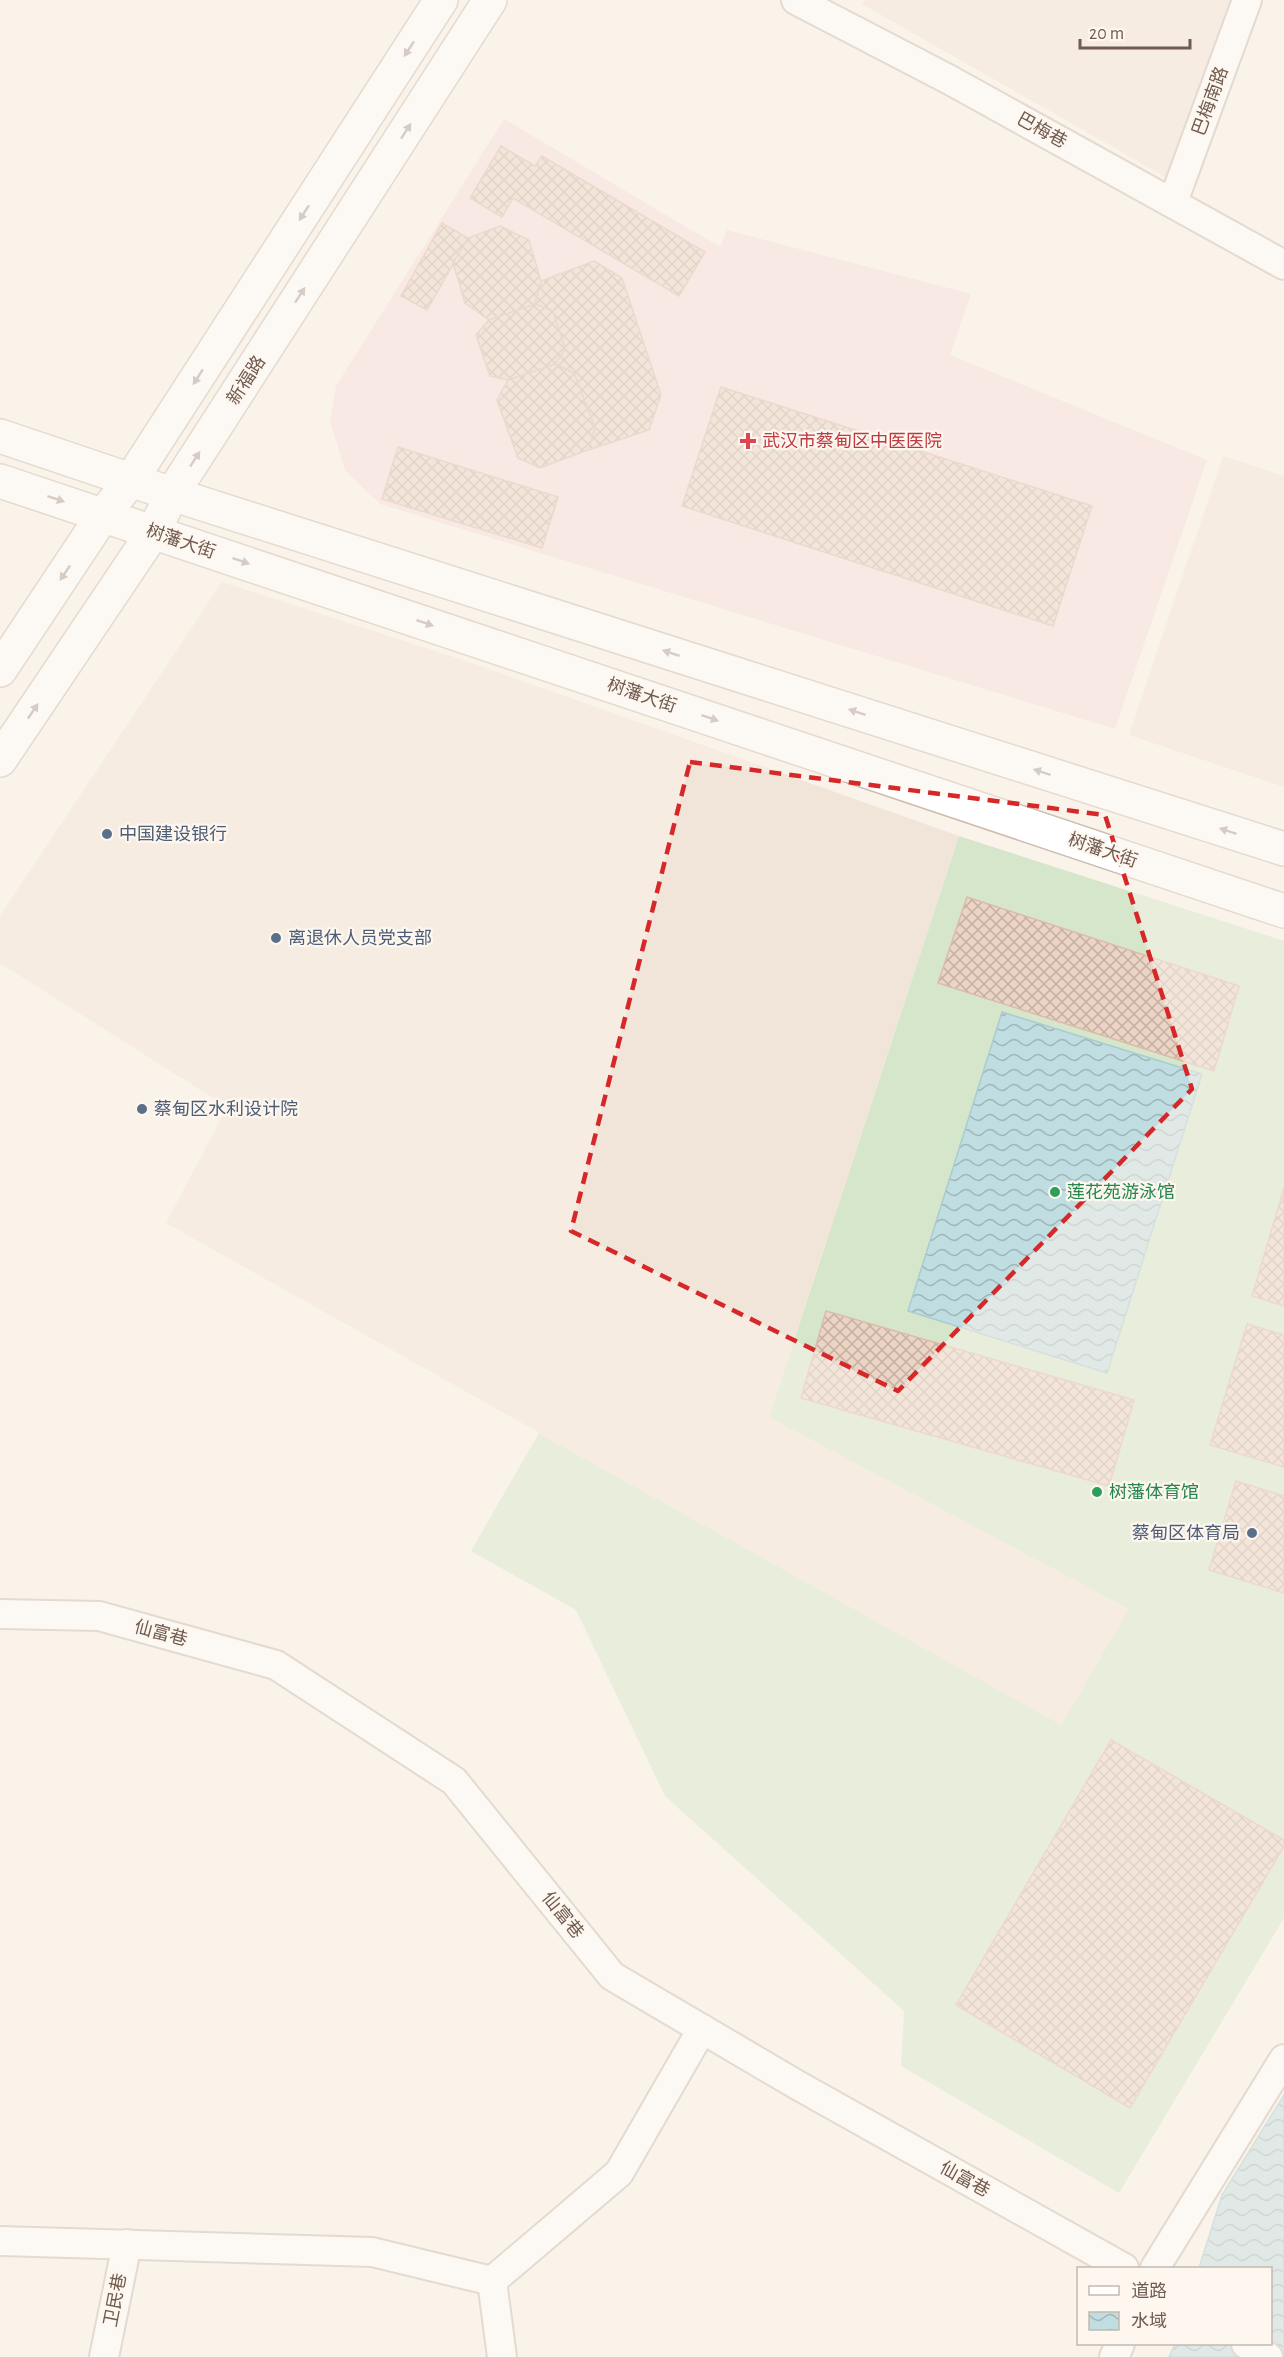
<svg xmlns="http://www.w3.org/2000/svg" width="1284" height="2357" viewBox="0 0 1284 2357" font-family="'Alegreya Sans','Noto Sans SC',sans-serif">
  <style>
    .residential { fill: #f1e5d9 }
    .medical { fill: #f7dee1 }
    .grass { fill: #d6e6ca }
    .water { fill: url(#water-waves); stroke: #a8ccd2; stroke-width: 1.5 }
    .building { fill: url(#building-cross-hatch); stroke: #dcbba7; stroke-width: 1.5 }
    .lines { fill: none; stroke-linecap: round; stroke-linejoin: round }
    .street-casing { stroke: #cbbcb1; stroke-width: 32 }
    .secondary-casing { stroke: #cdbcaf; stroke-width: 36 }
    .street { stroke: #fff; stroke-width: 28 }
    .secondary { stroke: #fff; stroke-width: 33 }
    .oneway { fill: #aa9d96 }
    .marked { fill: none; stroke: #d62828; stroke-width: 4.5; stroke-dasharray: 12 8; stroke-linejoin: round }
    .health-dot { fill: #e0444e; stroke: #fdf7f0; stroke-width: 2 }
    .service-dot { fill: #5c6f8a; stroke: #fdf7f0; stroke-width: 2 }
    .leisure-dot { fill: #2e9e5b; stroke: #fdf7f0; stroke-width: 2 }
    .labels { text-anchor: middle; stroke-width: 4.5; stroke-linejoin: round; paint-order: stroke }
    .street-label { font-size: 18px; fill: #715b50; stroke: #fdf7f0 }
    .health-label { font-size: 18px; fill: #be3a42; stroke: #fdf7f0; text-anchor: start }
    .service-label { font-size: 18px; fill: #4e5e75; stroke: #fdf7f0; text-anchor: start }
    .leisure-label { font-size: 18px; fill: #27864d; stroke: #fdf7f0; text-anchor: start }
  </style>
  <defs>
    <pattern id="water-waves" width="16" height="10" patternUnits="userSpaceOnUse" patternTransform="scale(1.5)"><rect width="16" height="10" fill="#c0dde1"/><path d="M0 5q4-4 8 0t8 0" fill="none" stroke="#a0b6b9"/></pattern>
    <pattern id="building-cross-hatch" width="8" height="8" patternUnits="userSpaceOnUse" patternTransform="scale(1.5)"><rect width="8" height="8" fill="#ecd4c5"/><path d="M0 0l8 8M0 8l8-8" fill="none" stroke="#c4afa2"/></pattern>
  </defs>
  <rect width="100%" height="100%" fill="#faf3ea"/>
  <g class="residential">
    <path d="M 864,0 L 1230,0 L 1167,178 L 862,4 Z"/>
    <path d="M 1223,456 L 1284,476 L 1284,787 L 1129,735 Z"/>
    <path d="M 222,582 L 469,662 L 959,836 L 769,1416 L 1129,1609 L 1061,1726 L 166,1223 L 227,1107 L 0,963 L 0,916 Z"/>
  </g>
  <path class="medical" d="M 504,119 L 720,247 L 727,230 L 971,294 L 950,355 L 1207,460 L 1115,729 L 380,504 L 345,470 L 330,421 L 336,386 Z"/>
  <path class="grass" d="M 959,836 L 1284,941 L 1284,1918 L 1119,2193 L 901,2066 L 904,2011 L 665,1796 L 576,1610 L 471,1551 L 539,1433 L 1061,1725 L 1129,1609 L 769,1417 Z"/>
  <g class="water">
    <path d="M 1002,1012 L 1202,1074 L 1107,1373 L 908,1311 Z"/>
    <path d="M 1284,2095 L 1284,2357 L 1169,2357 L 1175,2344 L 1270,2344 L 1270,2268 L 1199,2268 L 1222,2195 Z"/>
  </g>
  <g class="building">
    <path d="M 501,146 L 535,166 L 542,156 L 705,252 L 679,296 L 513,198 L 502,217 L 470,198 Z"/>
    <path d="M 442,223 L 468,238 L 427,310 L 401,296 Z"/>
    <path d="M 500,226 L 529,240 L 541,281 L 535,304 L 489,320 L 465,303 L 453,263 L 468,238 Z"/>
    <path d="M 594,261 L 622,278 L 661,395 L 649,430 L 588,450 L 595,428 L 574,373 L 555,364 L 565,349 L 553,311 L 535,304 L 541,281 Z"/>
    <path d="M 535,304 L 553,311 L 565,349 L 555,364 L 508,380 L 490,376 L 476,335 L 489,320 Z"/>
    <path d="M 555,364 L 574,373 L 595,428 L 588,450 L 540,468 L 518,458 L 497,400 L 508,380 Z"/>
    <path d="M 721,387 L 1092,506 L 1053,626 L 682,506 Z"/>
    <path d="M 398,447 L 558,497 L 542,548 L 382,499 Z"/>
    <path d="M 967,897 L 1239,986 L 1214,1071 L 938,983 Z"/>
    <path d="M 1284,1188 L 1284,1306 L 1252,1296 Z"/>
    <path d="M 826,1311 L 1134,1400 L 1109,1486 L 801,1398 Z"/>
    <path d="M 1247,1324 L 1284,1335 L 1284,1467 L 1210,1445 Z"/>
    <path d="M 1236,1481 L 1284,1496 L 1284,1593 L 1209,1570 Z"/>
    <path d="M 1111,1740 L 1284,1840 L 1284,1846 L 1130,2108 L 956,2005 Z"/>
  </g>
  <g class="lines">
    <defs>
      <g id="street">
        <path d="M 796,0 L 948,79 L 1284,265"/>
        <path d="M 1173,202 L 1247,0"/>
        <path d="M 0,1614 L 99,1616 L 276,1665 L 454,1781 L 612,1976 L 799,2086 L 1124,2268"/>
        <path d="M 0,2241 L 372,2252 L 492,2281 L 619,2173 L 702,2029"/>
        <path d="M 1155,2268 L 1284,2059"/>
        <path d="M 492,2281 L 502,2357"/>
        <path d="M 1246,2344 L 1268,2357"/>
        <path d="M 104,2357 L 127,2244"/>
        <path d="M 1114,2357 L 1120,2344"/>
      </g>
      <g id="secondary">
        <path d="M 0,436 L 172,494 L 1284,849"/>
        <path d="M 0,481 L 1284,911"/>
        <path d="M 0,670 L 103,515 L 131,480 L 441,0"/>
        <path d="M 0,760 L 154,531 L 172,494 L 490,0"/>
      </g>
    </defs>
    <use href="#street" class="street-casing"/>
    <use href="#secondary" class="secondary-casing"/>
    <use href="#street" class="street"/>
    <use href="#secondary" class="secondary"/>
  </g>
  <defs><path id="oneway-solid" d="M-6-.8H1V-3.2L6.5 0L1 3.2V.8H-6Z" transform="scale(1.5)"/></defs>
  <g class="oneway">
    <use href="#oneway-solid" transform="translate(409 49) rotate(123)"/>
    <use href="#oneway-solid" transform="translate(406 131) rotate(-57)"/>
    <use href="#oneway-solid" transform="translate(304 213) rotate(123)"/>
    <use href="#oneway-solid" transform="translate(300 295) rotate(-57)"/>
    <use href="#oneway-solid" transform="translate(198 377) rotate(123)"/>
    <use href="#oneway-solid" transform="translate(195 459) rotate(-57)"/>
    <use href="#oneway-solid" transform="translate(56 499) rotate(18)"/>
    <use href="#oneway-solid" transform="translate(241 561) rotate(19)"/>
    <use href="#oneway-solid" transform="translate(65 573) rotate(124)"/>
    <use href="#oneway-solid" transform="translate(425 623) rotate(19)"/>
    <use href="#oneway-solid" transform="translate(671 653) rotate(-162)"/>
    <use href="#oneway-solid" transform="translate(33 711) rotate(-56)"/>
    <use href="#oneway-solid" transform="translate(857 712) rotate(-162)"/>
    <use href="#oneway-solid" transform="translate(710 718) rotate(19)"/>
    <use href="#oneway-solid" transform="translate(1042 772) rotate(-162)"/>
    <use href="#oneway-solid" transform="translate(1228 831) rotate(-162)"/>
  </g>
  <path d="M0 0H1284V2357H0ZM 690,762 L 1105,815 L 1192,1089 L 898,1391 L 571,1231 Z" fill="#faf3ea" fill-opacity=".55" fill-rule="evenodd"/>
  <path class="marked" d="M 690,762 L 1105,815 L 1192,1089 L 898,1391 L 571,1231 Z"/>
  <path class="health-dot" d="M745 432h6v6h6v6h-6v6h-6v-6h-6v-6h6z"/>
  <g class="service-dot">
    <circle cx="107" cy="834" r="6"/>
    <circle cx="276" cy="938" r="6"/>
    <circle cx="142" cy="1109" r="6"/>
    <circle cx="1252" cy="1533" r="6"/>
  </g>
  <g class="leisure-dot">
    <circle cx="1055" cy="1192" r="6"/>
    <circle cx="1097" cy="1492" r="6"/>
  </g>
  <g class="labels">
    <g class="street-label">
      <text transform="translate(1210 101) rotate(-70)" y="6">巴梅南路</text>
      <text transform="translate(1042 130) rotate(29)" y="6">巴梅巷</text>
      <text transform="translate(246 380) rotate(-57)" y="6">新福路</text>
      <text transform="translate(181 541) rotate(19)" y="6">树藩大街</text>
      <text transform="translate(642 695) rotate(19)" y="6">树藩大街</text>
      <text transform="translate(1103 850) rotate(19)" y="6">树藩大街</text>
      <text transform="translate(161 1633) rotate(15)" y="6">仙富巷</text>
      <text transform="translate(563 1915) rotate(51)" y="6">仙富巷</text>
      <text transform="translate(965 2179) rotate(29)" y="6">仙富巷</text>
      <text transform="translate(115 2300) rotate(-79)" y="6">卫民巷</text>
    </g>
    <g class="health-label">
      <text x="762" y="447">武汉市蔡甸区中医医院</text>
    </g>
    <g class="service-label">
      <text x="119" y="840">中国建设银行</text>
      <text x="288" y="944">离退休人员党支部</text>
      <text x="154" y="1115">蔡甸区水利设计院</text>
      <text x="1240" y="1539" text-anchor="end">蔡甸区体育局</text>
    </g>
    <g class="leisure-label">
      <text x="1067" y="1198">莲花苑游泳馆</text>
      <text x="1109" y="1498">树藩体育馆</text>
    </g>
  </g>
  <rect x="1077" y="2267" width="195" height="78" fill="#fdf7f0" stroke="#c5b9b0" stroke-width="1.5"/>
  <rect x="1089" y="2286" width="30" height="9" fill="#ffffff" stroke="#c5b9b0" stroke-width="1.5"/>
  <text x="1131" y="2297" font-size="18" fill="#715b50">道路</text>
  <rect x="1089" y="2312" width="30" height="18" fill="url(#water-waves)" stroke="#c5b9b0" stroke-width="1.5"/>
  <text x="1131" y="2327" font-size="18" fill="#715b50">水域</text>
  <path d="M1080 39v9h110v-9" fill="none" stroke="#715b50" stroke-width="3"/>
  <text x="1089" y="39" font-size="18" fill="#715b50" stroke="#fdf7f0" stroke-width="4.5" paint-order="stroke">20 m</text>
</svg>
